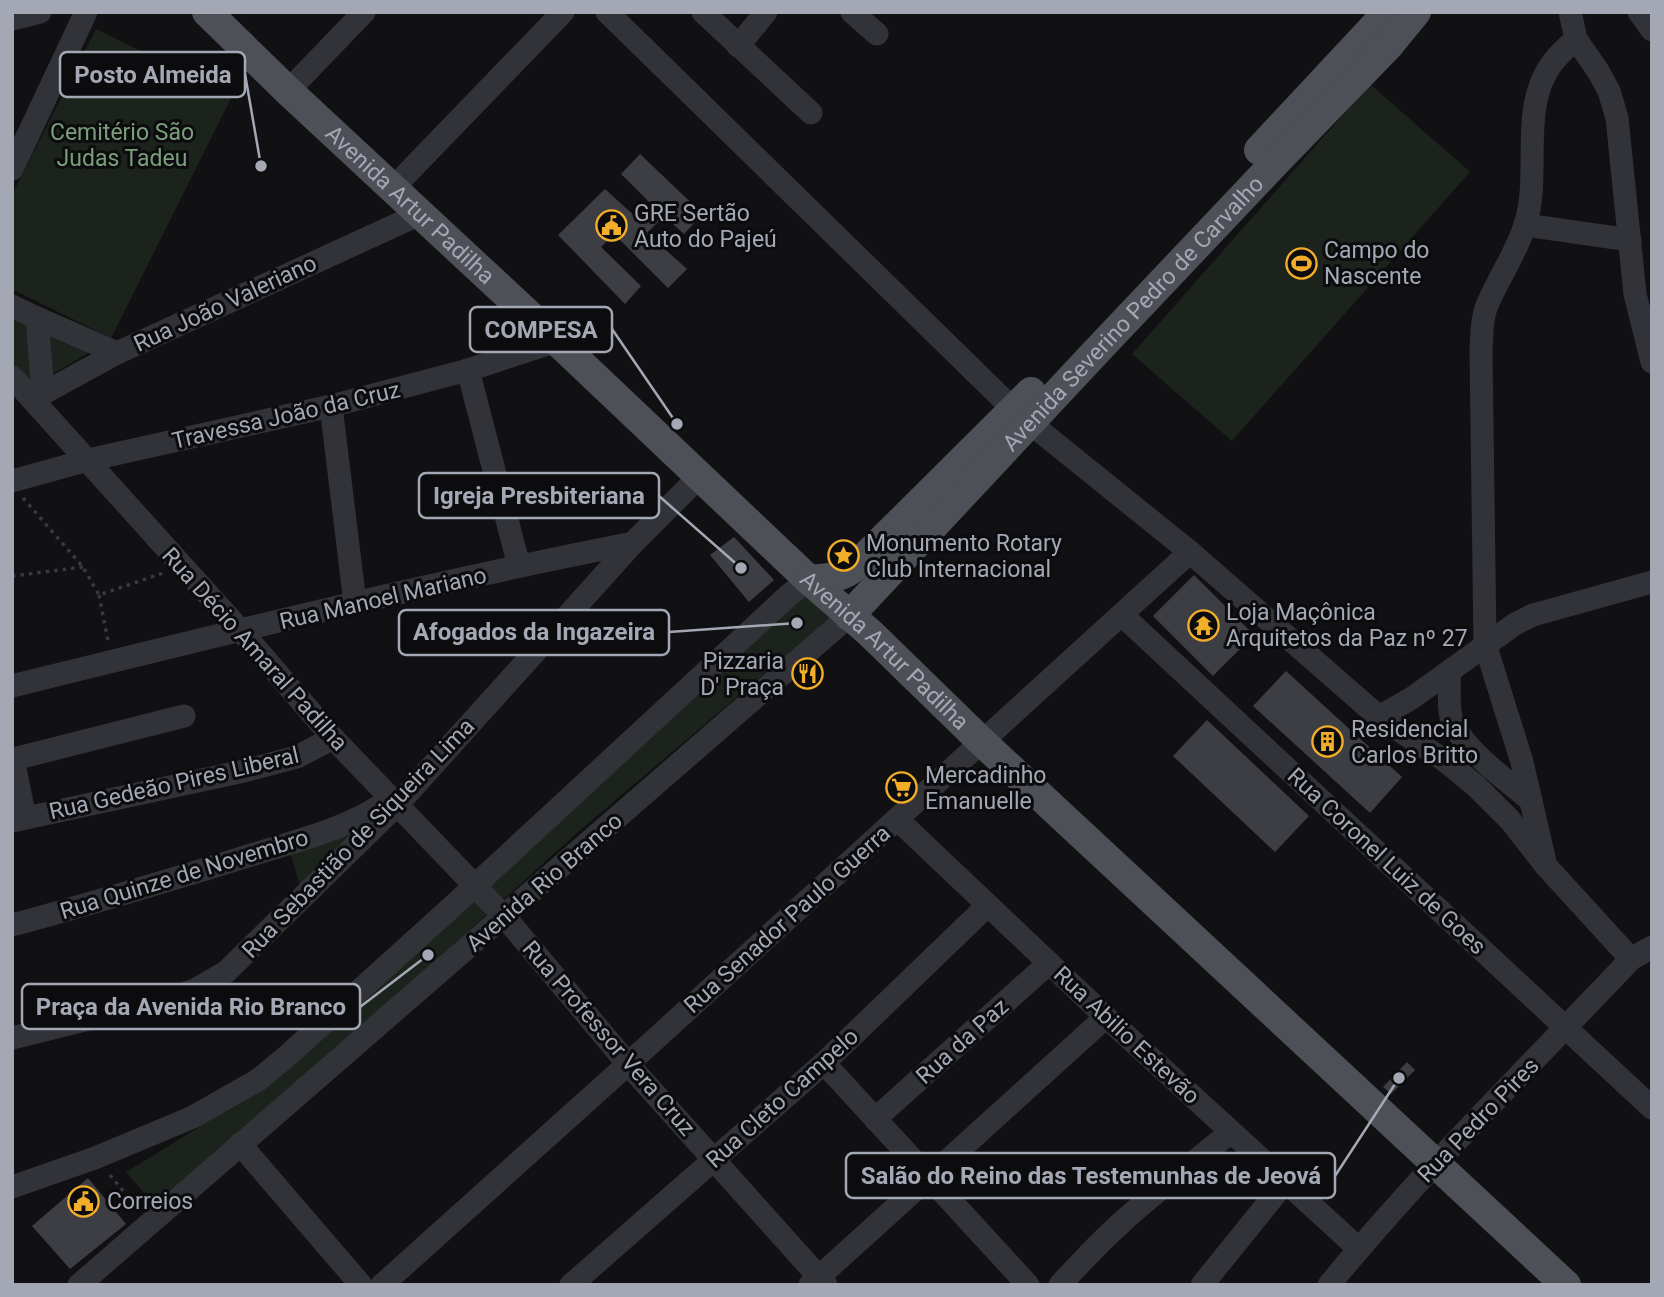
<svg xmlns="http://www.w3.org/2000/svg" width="1664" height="1297" viewBox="0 0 1664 1297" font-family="Roboto,sans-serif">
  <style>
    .green { fill: #1c231c }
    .building { fill: #3d3e43 }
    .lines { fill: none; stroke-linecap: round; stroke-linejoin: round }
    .path { stroke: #383a3f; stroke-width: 3.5; stroke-dasharray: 3.5 5; stroke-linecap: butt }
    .minor { stroke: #323338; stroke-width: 23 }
    .major { stroke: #4e5057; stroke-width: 30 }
    .labels { text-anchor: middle; stroke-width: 6; stroke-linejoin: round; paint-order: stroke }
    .park-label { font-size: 23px; fill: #799f7b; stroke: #0c0c0e }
    .street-label { font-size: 23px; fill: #a3a8b4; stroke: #0c0c0e }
    .poi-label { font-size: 23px; fill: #a3a8b4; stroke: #0c0c0e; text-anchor: start }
    .leader { fill: none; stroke: #a3a8b4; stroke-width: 2.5 }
    .callout-dot { fill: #a3a8b4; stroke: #0c0c0e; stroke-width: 2.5 }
    .callout { fill: #0c0c0e; stroke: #a3a8b4; stroke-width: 2.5 }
    .callout-label { font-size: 24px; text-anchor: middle; font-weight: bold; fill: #a3a8b4 }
  </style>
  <rect width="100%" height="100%" fill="#111113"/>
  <g class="green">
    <path d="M 96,29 L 232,96 L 111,338 L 12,289 L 12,195 Z"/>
    <path d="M 1370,84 L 1470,172 L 1232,441 L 1132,354 Z"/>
    <path d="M 12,313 L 92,351 L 33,385 L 12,364 Z"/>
    <path d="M 805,594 L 830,617 L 818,628 L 578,832 L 291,1091 L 156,1207 L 126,1172 L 279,1078 Z"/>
    <path d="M 359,831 L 301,889 L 290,852 Z"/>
  </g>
  <g class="building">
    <path d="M 640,154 L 703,214 L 684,234 L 664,216 L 647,233 L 687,269 L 668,288 L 614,234 L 601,247 L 641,286 L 625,304 L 558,235 L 605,189 L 638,219 L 652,205 L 621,174 Z"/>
    <path d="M 734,537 L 774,580 L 749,602 L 710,555 Z"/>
    <path d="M 1194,575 L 1254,635 L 1213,676 L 1153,616 Z"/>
    <path d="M 1286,671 L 1402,777 L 1370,813 L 1253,706 Z"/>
    <path d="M 1207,720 L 1309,816 L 1275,852 L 1173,756 Z"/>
    <path d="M 1407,1062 L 1415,1070 L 1391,1094 L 1383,1087 Z"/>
    <path d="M 88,1178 L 126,1224 L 70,1269 L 32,1226 Z"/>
  </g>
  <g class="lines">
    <g class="path">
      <path d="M 23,498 L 83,567 L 99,595 L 163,573"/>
      <path d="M 12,576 L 83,567"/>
      <path d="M 99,595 L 108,641"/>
      <path d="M 110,1175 L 136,1207"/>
    </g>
    <g class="minor">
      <path d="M 607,12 L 1014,410"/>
      <path d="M 703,12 L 811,113"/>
      <path d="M 852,12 L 877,34"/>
      <path d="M 1570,12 L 1576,39 L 1598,71 L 1609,91 L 1617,118 L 1635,294 L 1652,362"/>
      <path d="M 1639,12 L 1652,30"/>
      <path d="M 12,19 L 40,12"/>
      <path d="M 738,46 L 766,12"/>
      <path d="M 288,91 L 364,12"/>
      <path d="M 12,169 L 86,12"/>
      <path d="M 393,188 L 563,12"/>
      <path d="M 1525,225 L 1630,240"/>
      <path d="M 12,306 L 37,318 L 43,393"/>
      <path d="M 37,318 L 117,353"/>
      <path d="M 468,370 L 519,566"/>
      <path d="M 12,377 L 241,631 L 333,738 L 504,916 L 628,1064 L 826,1285"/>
      <path d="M 33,399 L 117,353 L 420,214"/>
      <path d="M 331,406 L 355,603"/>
      <path d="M 1030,423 L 1190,552 L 1379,717 L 1444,760 L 1476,786 L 1510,820 L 1546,866 L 1631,959"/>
      <path d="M 12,481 L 88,460 L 331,406 L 468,370 L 557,341"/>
      <path d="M 1122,615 L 1652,1108"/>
      <path d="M 1449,673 C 1450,687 1448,704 1451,717 C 1460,748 1507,780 1531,801"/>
      <path d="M 12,686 C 218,635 425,584 633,543"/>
      <path d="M 1379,717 L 1412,698 L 1515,624 L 1533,615 L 1652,582"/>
      <path d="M 25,818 L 14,764 L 18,758 L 184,716"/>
      <path d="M 897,819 L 1106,1017 L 1359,1249"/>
      <path d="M 12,821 L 244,771 L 297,757 L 333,738"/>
      <path d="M 1546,866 L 1522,762 L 1485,644 L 1481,351 C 1482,337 1481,322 1486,308 C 1497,280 1516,254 1525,225 C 1542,174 1518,107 1553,62 C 1559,54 1568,46 1576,39"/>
      <path d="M 12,925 C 92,904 170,880 248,856 C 292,842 351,828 387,801"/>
      <path d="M 12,1038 L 162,1001 L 195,990 L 226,972 L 398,804 L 633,543 L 699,477"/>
      <path d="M 824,1063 L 1028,1285"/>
      <path d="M 875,1119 L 1049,963"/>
      <path d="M 240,1144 L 361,1285"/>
      <path d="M 12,1187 L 95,1158 L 193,1117 L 258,1080 L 286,1057 L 455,904 L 789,595 L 809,580"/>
      <path d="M 79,1285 L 849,616"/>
      <path d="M 382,1285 L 628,1064 L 1190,552"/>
      <path d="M 571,1285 L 824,1063 L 987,906"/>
      <path d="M 810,1285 L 1106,1017"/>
      <path d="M 1060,1285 C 1080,1263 1100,1242 1121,1223 C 1156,1191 1194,1162 1231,1132"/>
      <path d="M 1202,1285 L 1286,1181"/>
      <path d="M 1329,1285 C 1423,1170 1530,1066 1631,959 L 1652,947"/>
    </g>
    <g class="major">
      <path id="s1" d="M 207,12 L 288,91 L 557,341 L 809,580 L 870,633 L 981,741 L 1566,1285"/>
      <path d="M 1259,150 L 1372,29 L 1387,12"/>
      <path d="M 809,580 C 829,578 841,579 857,565 L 1031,392"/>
      <path id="s2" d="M 849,616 L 1093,355 L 1273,165 L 1389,45 L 1416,12"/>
    </g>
  </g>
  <defs>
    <symbol id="civic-ring" viewBox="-11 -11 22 22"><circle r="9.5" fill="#0c0c0e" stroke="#f3ae29" stroke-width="1.5"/><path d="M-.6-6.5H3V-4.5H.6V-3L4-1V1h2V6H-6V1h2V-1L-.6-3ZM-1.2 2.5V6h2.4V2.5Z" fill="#f3ae29"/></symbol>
    <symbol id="stadium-ring" viewBox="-11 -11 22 22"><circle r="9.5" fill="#0c0c0e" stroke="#f3ae29" stroke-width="1.5"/><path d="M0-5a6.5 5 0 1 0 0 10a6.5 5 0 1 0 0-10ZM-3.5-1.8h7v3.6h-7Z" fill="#f3ae29"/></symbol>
    <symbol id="sight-ring" viewBox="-11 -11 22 22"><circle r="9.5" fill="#0c0c0e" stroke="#f3ae29" stroke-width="1.5"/><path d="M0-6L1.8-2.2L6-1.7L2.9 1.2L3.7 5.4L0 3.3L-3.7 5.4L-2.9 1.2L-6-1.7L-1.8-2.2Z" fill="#f3ae29"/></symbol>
    <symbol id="temple-ring" viewBox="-11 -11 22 22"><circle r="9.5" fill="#0c0c0e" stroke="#f3ae29" stroke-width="1.5"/><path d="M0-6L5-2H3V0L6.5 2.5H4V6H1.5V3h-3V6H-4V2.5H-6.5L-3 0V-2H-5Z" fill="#f3ae29"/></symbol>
    <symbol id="restaurant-ring" viewBox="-11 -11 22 22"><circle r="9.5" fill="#0c0c0e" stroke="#f3ae29" stroke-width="1.5"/><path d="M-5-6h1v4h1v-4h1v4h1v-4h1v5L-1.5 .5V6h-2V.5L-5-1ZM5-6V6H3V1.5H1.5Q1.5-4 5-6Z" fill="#f3ae29"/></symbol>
    <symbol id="building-ring" viewBox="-11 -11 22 22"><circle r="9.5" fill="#0c0c0e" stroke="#f3ae29" stroke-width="1.5"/><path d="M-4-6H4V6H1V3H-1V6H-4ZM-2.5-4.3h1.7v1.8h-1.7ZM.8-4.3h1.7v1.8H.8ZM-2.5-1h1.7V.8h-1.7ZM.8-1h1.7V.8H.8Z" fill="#f3ae29"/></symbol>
    <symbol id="supermarket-ring" viewBox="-11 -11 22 22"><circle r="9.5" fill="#0c0c0e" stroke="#f3ae29" stroke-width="1.5"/><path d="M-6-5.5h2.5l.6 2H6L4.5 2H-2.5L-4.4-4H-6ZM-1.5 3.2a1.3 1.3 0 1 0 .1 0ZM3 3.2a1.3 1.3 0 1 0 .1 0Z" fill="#f3ae29"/></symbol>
  </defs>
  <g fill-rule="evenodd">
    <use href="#civic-ring" x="594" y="208" width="35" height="35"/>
    <use href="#stadium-ring" x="1284" y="246" width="35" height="35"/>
    <use href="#sight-ring" x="826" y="538" width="35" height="35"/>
    <use href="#temple-ring" x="1186" y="608" width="35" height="35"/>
    <use href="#restaurant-ring" x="790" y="656" width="35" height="35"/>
    <use href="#building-ring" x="1310" y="724" width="35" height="35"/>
    <use href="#supermarket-ring" x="884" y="770" width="35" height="35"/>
    <use href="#civic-ring" x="66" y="1184" width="35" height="35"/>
  </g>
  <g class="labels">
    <g class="park-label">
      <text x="122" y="140">Cemitério São<tspan x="122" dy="26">Judas Tadeu</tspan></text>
    </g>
    <g class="street-label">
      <text dy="8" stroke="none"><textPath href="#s1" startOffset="280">Avenida Artur Padilha</textPath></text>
      <text transform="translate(225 303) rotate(-25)" y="8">Rua João Valeriano</text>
      <text dy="8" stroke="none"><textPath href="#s2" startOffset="415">Avenida Severino Pedro de Carvalho</textPath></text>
      <text transform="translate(286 415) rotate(-13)" y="8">Travessa João da Cruz</text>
      <text transform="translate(383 598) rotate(-13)" y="8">Rua Manoel Mariano</text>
      <text transform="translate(255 649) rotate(48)" y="8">Rua Décio Amaral Padilha</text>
      <text dy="8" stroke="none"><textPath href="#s1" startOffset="931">Avenida Artur Padilha</textPath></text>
      <text transform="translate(174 783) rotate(-13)" y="8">Rua Gedeão Pires Liberal</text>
      <text transform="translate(358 838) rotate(-46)" y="8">Rua Sebastião de Siqueira Lima</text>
      <text transform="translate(1387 861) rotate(43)" y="8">Rua Coronel Luiz de Goes</text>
      <text transform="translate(184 874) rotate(-17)" y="8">Rua Quinze de Novembro</text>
      <text transform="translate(544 882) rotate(-41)" y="8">Avenida Rio Branco</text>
      <text transform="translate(787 919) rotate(-42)" y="8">Rua Senador Paulo Guerra</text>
      <text transform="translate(1127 1035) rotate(43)" y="8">Rua Abilio Estevão</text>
      <text transform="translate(609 1038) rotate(49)" y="8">Rua Professor Vera Cruz</text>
      <text transform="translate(962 1041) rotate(-42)" y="8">Rua da Paz</text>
      <text transform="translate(782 1098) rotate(-42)" y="8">Rua Cleto Campelo</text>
      <text transform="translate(1478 1120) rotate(-46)" y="8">Rua Pedro Pires</text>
    </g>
    <g class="poi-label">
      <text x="634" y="221">GRE Sertão<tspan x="634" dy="26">Auto do Pajeú</tspan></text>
      <text x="1324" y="258">Campo do<tspan x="1324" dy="26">Nascente</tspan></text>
      <text x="866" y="551">Monumento Rotary<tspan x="866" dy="26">Club Internacional</tspan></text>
      <text x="1226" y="620">Loja Maçônica<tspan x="1226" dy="26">Arquitetos da Paz nº 27</tspan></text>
      <text x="784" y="669" text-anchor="end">Pizzaria<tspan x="784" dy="26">D' Praça</tspan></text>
      <text x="1351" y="737">Residencial<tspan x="1351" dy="26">Carlos Britto</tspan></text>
      <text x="925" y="783">Mercadinho<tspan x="925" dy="26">Emanuelle</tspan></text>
      <text x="107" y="1209">Correios</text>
    </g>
  </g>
  <path class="leader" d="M261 166L245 74M677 424L612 329M741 568L659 496M797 623L669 632M428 955L360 1007M1399 1078L1335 1176"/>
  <g class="callout-dot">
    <circle cx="261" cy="166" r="7"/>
    <circle cx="677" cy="424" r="7"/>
    <circle cx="741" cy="568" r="7"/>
    <circle cx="797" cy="623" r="7"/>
    <circle cx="428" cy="955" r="7"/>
    <circle cx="1399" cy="1078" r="7"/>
  </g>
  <g class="callout">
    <rect x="60" y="52" width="185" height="45" rx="7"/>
    <rect x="470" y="307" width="142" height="45" rx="7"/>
    <rect x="419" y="473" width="240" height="45" rx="7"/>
    <rect x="399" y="610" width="270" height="45" rx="7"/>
    <rect x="22" y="984" width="338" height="45" rx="7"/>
    <rect x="846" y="1153" width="489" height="45" rx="7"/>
  </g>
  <g class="callout-label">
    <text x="153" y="83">Posto Almeida</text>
    <text x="541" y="338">COMPESA</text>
    <text x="539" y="504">Igreja Presbiteriana</text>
    <text x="534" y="640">Afogados da Ingazeira</text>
    <text x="191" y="1015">Praça da Avenida Rio Branco</text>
    <text x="1091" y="1184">Salão do Reino das Testemunhas de Jeová</text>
  </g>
  <rect width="1664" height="1297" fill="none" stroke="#a3a8b4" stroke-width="28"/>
</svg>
